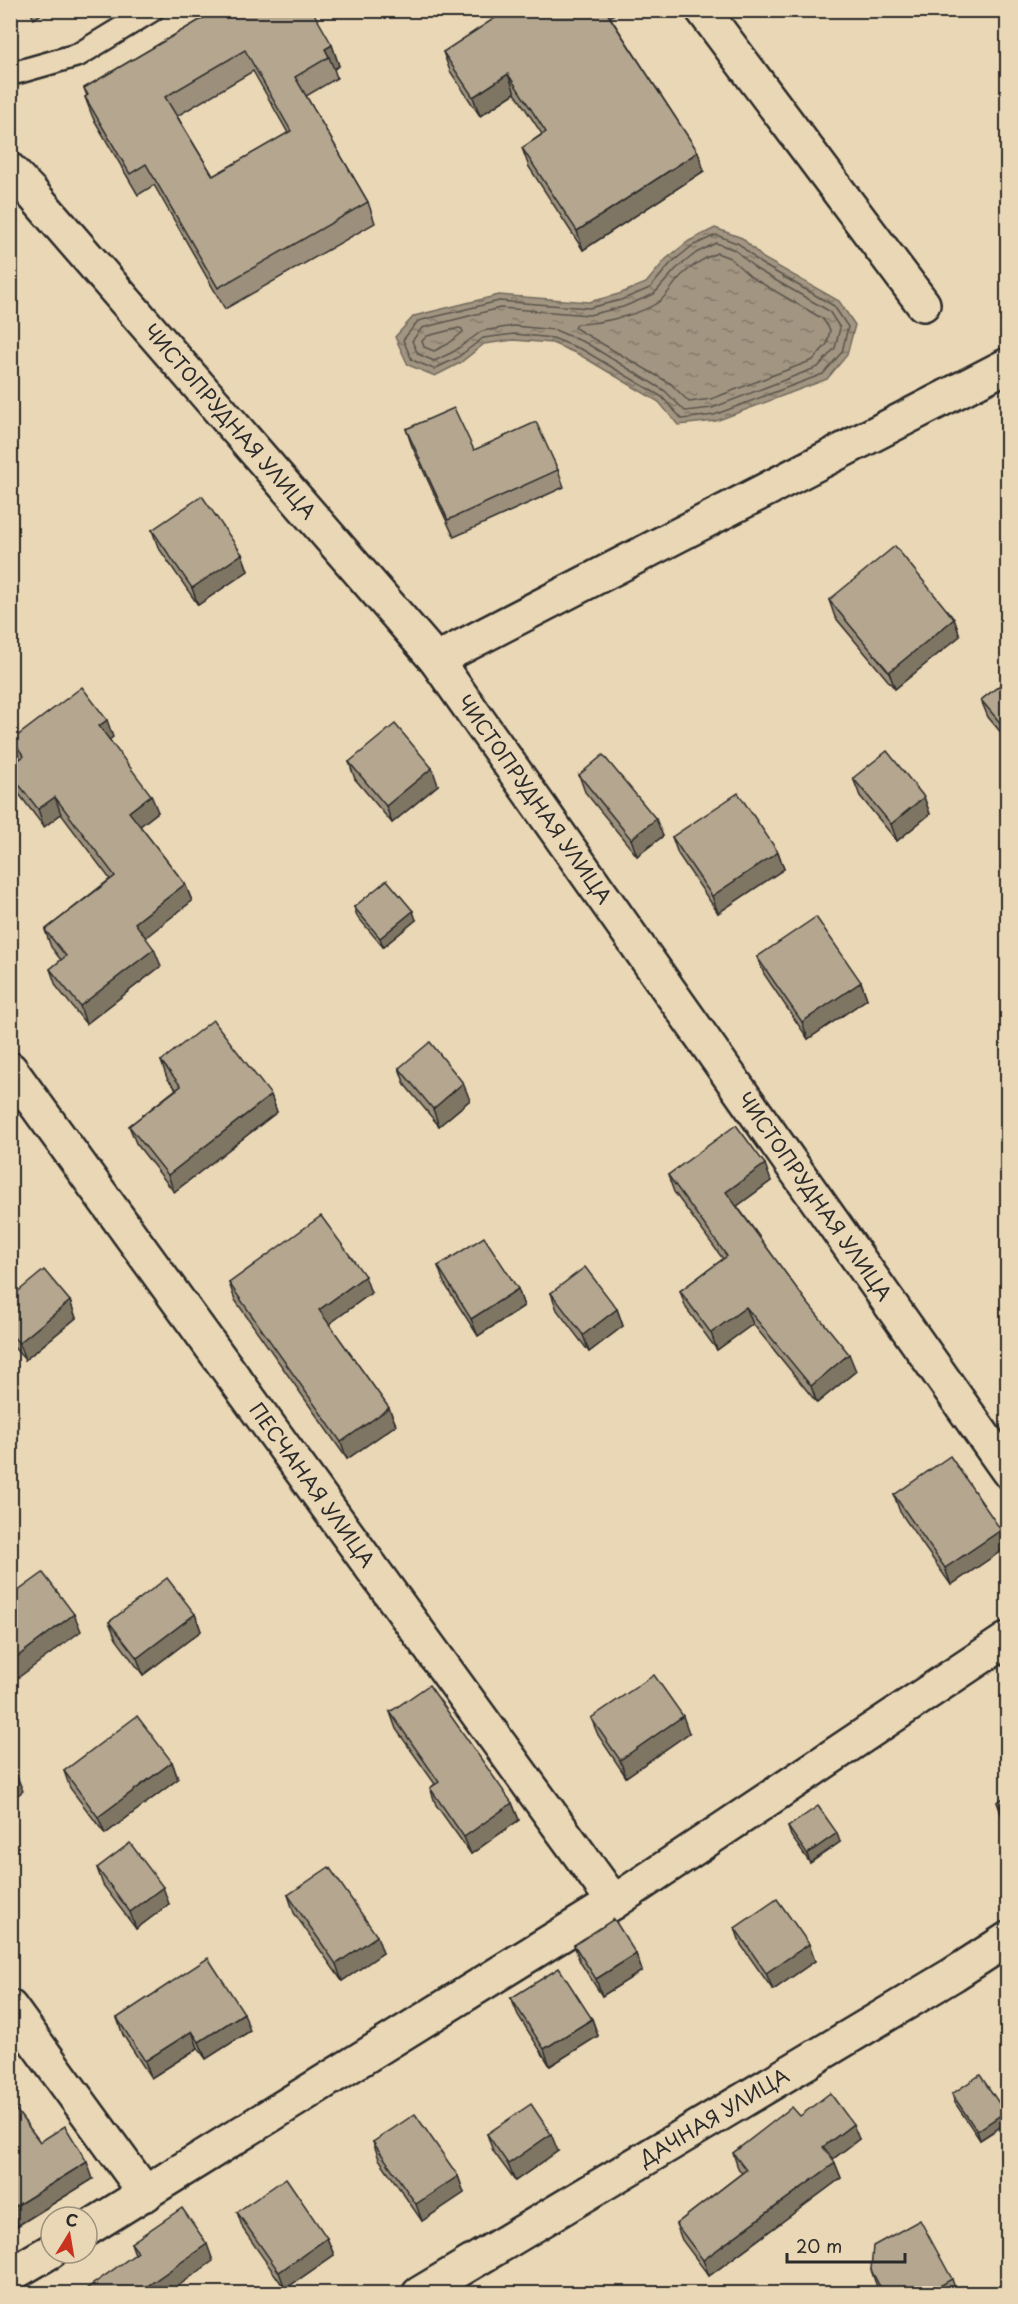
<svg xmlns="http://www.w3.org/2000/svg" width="1018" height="2304" viewBox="0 0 1018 2304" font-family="'Playpen Sans',sans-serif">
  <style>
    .water { fill: url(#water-ripples); stroke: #726b5f; stroke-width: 1.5 }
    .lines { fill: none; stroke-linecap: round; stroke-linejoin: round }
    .shore { stroke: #5b554d; stroke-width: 1.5 }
    .lane-casing { stroke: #2b2b2b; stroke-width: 27 }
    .street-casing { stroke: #2b2b2b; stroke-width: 38 }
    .lane { stroke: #ead7b5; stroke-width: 22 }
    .street { stroke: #ead7b5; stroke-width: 33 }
    .wall { fill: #9c907b; stroke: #2b2b2b; stroke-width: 1.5; fill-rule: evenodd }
    .shaded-wall { fill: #7f7564; stroke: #2b2b2b; stroke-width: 1.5 }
    .building { fill: #b5a78f; stroke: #2b2b2b; stroke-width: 1.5; fill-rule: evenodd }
    .labels { text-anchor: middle; stroke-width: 6; stroke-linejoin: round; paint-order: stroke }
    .street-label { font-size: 20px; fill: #2b2b2b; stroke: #ead7b5 }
  </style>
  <defs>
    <pattern id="water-ripples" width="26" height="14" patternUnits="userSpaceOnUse" patternTransform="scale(1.5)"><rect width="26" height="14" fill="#a29581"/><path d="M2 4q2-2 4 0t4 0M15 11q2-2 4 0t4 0" fill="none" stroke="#847a6a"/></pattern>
  </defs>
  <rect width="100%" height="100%" fill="#ead7b5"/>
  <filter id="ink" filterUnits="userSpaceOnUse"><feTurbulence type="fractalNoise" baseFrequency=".0167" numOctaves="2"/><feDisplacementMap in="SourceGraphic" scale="12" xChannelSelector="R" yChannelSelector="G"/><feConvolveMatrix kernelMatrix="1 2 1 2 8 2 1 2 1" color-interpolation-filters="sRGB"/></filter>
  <g filter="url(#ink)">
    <path class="water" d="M 715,228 L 742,238 L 763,258 L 839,301 L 855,325 L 847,355 L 827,379 L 716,421 L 678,425 L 659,402 L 580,355 L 552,343 L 513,340 L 484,344 L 460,363 L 435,376 L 408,365 L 395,337 L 414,316 L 499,295 L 589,302 L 619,294 L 646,283 L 666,259 L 689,241 Z"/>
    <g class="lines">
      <g class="shore">
        <path d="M 716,235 L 739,244 L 760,263 L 834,306 L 848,327 L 842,352 L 823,374 L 714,415 L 682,419 L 662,397 L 583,350 L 553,338 L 514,334 L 483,338 L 457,358 L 434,369 L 412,360 L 403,340 L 418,321 L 499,301 L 589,308 L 621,300 L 650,288 L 671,263 L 692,246 Z"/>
        <path d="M 716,243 L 735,250 L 756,269 L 829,311 L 840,328 L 835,348 L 818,367 L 712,408 L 685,411 L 665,391 L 586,343 L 555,330 L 514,326 L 482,331 L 453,352 L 434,361 L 418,354 L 412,341 L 422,328 L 500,308 L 589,315 L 623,307 L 654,294 L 676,269 L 696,253 Z"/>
        <path d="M 717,253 L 730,258 L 751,277 L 823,319 L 830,330 L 827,344 L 813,360 L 711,399 L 689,402 L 671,384 L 575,328 L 577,324 C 598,324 645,314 661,300 C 669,293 674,283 682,275 C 692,266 704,258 717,253 Z"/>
        <path d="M 459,328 L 462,329 L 463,332 L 448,344 L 434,351 L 424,347 L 422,341 L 427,336 Z"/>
      </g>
      <defs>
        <path id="lane" d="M 10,71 L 18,72 L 78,55 L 152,10"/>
        <g id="street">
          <path d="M 703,10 L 923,304"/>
          <path id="s1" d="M 10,170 L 31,192 L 436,660 L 1008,1471"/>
          <path d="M 436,660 L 1008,365"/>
          <path id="s2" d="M 10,1069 L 614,1902"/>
          <path d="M 10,2007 L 146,2194"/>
          <path d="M 87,2229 L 614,1902 L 1008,1639"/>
          <path d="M 10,2275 L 51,2251"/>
          <path id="s3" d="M 419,2294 L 954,1974 L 1008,1939"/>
        </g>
      </defs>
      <use href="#lane" class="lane-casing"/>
      <use href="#street" class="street-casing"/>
      <use href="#lane" class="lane"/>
      <use href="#street" class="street"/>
    </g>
    <g class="wall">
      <path d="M 24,10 L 48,10 L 34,19 L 30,12 L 27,14 Z"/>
      <path d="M 217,10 L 332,45 L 339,66 L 334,69 L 337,78 L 306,96 L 368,202 L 375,223 L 225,309 L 154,185 L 138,195 L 93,118 L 85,97 L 87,96 L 84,88 ZM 253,71 L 288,133 L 213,176 L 177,116 Z"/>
      <path d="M 610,17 L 698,152 L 704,171 L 583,250 L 529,167 L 522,148 L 542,134 L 515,93 L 480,116 L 450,71 L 443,52 Z"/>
      <path d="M 406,429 L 474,450 L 558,470 L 564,487 L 454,537 L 412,446 Z"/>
      <path d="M 152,530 L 242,554 L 248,571 L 198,605 L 158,547 Z"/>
      <path d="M 829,600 L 954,619 L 960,636 L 895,689 L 835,617 Z"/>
      <path d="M 1008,679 L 1008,741 L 988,717 L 981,700 Z"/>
      <path d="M 113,737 L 109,739 L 158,812 L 140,826 L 185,884 L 192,901 L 145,937 L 161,966 L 86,1024 L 56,986 L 50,969 L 61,960 L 51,947 L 45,930 L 110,879 L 61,814 L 44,827 L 13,786 L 10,779 L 10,766 L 20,759 L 12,740 Z"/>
      <path d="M 349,762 L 438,785 L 392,823 L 355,779 Z"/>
      <path d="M 579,775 L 663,836 L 637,856 L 585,792 Z"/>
      <path d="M 853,778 L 924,797 L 930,814 L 897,841 L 860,796 Z"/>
      <path d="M 672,837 L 778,852 L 784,869 L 718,913 L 678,854 Z"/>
      <path d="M 354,907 L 416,920 L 383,947 L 357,916 Z"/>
      <path d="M 757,957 L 861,982 L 867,999 L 808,1039 L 764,974 Z"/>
      <path d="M 161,1061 L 271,1095 L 277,1112 L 174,1192 L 136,1143 L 129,1126 L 176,1089 L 167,1078 Z"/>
      <path d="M 399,1068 L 470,1100 L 439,1126 L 405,1085 Z"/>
      <path d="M 668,1175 L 771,1181 L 737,1206 L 856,1371 L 817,1403 L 753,1324 L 717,1350 L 686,1308 L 680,1291 L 723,1259 L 674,1192 Z"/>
      <path d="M 438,1266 L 518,1289 L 524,1306 L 478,1336 L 444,1283 Z"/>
      <path d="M 229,1283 L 371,1293 L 329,1324 L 389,1408 L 396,1425 L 347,1459 L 235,1300 Z"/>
      <path d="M 551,1293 L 617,1309 L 623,1326 L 589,1352 L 557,1310 Z"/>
      <path d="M 10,1298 L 70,1301 L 76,1318 L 25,1360 L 10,1343 Z"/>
      <path d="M 894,1495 L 1001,1530 L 1007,1547 L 951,1585 L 900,1512 Z"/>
      <path d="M 195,1614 L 201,1631 L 143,1675 L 116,1639 L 109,1622 Z"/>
      <path d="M 390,1712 L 512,1803 L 519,1820 L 471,1854 L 436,1805 L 430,1788 L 435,1784 L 396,1729 Z"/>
      <path d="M 591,1718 L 689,1733 L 626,1777 L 598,1735 Z"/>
      <path d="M 172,1762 L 178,1779 L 105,1834 L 70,1788 L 64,1771 Z"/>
      <path d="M 1008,1795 L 1008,1825 L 1003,1819 L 997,1802 Z"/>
      <path d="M 788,1827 L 840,1842 L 810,1863 L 791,1836 Z"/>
      <path d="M 97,1868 L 169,1904 L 136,1929 L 103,1885 Z"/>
      <path d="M 288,1895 L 383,1953 L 342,1981 L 294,1913 Z"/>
      <path d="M 735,1928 L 815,1961 L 773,1990 L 741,1945 Z"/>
      <path d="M 574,1945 L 636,1954 L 642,1971 L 602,1996 L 580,1962 Z"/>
      <path d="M 511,1998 L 592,2019 L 598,2036 L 550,2066 L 518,2015 Z"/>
      <path d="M 117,2018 L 250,2031 L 206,2059 L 198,2048 L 151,2078 L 123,2035 Z"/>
      <path d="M 952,2094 L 1005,2112 L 1008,2118 L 1008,2122 L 980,2140 L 955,2103 Z"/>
      <path d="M 10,2102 L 40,2142 L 93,2179 L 17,2226 L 10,2215 Z"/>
      <path d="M 800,2116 L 859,2139 L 833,2159 L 835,2163 L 841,2178 L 709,2276 L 682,2240 L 676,2224 L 742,2173 L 738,2168 L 733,2153 Z"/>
      <path d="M 1008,2129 L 1008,2147 L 1003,2134 Z"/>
      <path d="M 487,2134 L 558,2151 L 515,2181 L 493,2151 Z"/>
      <path d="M 373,2142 L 458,2176 L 464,2193 L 422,2221 L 379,2159 Z"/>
      <path d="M 237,2212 L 327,2238 L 334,2255 L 285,2289 L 243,2229 Z"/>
      <path d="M 131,2243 L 213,2261 L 135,2254 Z"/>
      <path d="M 871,2270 L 952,2279 L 957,2294 L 881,2294 L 877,2287 Z"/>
    </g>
    <g class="shaded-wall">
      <path d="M 602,10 L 620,10 L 606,20 Z"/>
      <path d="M 332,45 L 339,66 L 334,69 L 329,57 L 325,49 Z"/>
      <path d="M 508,74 L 515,93 L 480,116 L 473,97 Z"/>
      <path d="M 698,152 L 704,171 L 583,250 L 577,231 Z"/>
      <path d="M 242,554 L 248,571 L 198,605 L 192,588 Z"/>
      <path d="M 954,619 L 960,636 L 895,689 L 889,672 Z"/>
      <path d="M 107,720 L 113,737 L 105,743 L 99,726 Z"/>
      <path d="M 432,768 L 438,785 L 392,823 L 386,806 Z"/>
      <path d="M 151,795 L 158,812 L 135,830 L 129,812 Z"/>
      <path d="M 55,797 L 61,814 L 44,827 L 38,809 Z"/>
      <path d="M 924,797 L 930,814 L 897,841 L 891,824 Z"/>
      <path d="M 656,819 L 663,836 L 637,856 L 631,839 Z"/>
      <path d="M 778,852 L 784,869 L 718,913 L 712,896 Z"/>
      <path d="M 185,884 L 192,901 L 141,941 L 135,923 Z"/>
      <path d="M 413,911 L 416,920 L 383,947 L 380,938 Z"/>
      <path d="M 154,949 L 161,966 L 86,1024 L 80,1006 Z"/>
      <path d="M 861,982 L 867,999 L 808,1039 L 802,1022 Z"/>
      <path d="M 463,1083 L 470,1100 L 439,1126 L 433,1109 Z"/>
      <path d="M 271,1095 L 277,1112 L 174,1192 L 168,1175 Z"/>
      <path d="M 765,1164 L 771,1181 L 733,1209 L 726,1192 Z"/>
      <path d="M 365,1276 L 371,1293 L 325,1327 L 319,1310 Z"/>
      <path d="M 518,1289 L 524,1306 L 478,1336 L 471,1319 Z"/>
      <path d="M 70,1301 L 76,1318 L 25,1360 L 19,1343 Z"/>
      <path d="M 746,1307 L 753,1324 L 717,1350 L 711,1333 Z"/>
      <path d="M 617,1309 L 623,1326 L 589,1352 L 583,1335 Z"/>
      <path d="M 849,1354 L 856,1371 L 817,1403 L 811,1386 Z"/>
      <path d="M 389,1408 L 396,1425 L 347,1459 L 341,1442 Z"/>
      <path d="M 1001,1530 L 1007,1547 L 951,1585 L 945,1568 Z"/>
      <path d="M 74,1614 L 81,1631 L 11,1683 L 10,1662 Z"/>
      <path d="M 195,1614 L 201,1631 L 143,1675 L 137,1658 Z"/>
      <path d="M 683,1716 L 689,1733 L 626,1777 L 620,1760 Z"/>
      <path d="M 172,1762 L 178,1779 L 105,1834 L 98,1817 Z"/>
      <path d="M 16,1774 L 23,1791 L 10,1801 L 10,1779 Z"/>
      <path d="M 512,1803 L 519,1820 L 471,1854 L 464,1837 Z"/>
      <path d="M 837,1833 L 840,1842 L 810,1863 L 807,1854 Z"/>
      <path d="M 163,1887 L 169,1904 L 136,1929 L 130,1912 Z"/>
      <path d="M 377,1936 L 383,1953 L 342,1981 L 336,1964 Z"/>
      <path d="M 809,1944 L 815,1961 L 773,1990 L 766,1973 Z"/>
      <path d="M 636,1954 L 642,1971 L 602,1996 L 596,1979 Z"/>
      <path d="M 244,2013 L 250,2031 L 206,2059 L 199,2042 Z"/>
      <path d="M 592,2019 L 598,2036 L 550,2066 L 544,2049 Z"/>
      <path d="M 192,2031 L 198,2048 L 151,2078 L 145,2061 Z"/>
      <path d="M 1005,2112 L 1008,2118 L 1008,2122 L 980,2140 L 977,2131 Z"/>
      <path d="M 853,2124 L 859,2139 L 829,2162 L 823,2147 Z"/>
      <path d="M 551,2134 L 558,2151 L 515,2181 L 508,2164 Z"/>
      <path d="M 87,2162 L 93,2179 L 17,2226 L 11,2209 Z"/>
      <path d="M 835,2163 L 841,2178 L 709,2276 L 703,2260 Z"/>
      <path d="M 458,2176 L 464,2193 L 422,2221 L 416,2204 Z"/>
      <path d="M 327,2238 L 334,2255 L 285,2289 L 279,2272 Z"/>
      <path d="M 207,2244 L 213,2261 L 167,2294 L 136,2294 Z"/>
    </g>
    <g class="building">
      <path d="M 217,10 L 312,10 L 332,45 L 325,49 L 329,57 L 295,77 L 368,202 L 218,288 L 146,164 L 130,174 L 85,97 L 88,95 L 84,88 ZM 245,50 L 291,131 L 213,176 L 165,97 Z"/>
      <path d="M 507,10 L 605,10 L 698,152 L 577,231 L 522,148 L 546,132 L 508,74 L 473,97 L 443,52 Z"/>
      <path d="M 454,408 L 474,450 L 536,422 L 558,470 L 448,520 L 406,429 Z"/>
      <path d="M 202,496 L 242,554 L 192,588 L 152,530 Z"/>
      <path d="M 895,546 L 954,619 L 889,672 L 829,600 Z"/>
      <path d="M 1008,679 L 1008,732 L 981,700 Z"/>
      <path d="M 82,687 L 107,720 L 99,726 L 151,795 L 129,812 L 185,884 L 135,923 L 154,949 L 80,1006 L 50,969 L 66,956 L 45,930 L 115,876 L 55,797 L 38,809 L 10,773 L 10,766 L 24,756 L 12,740 Z"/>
      <path d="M 395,724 L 432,768 L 386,806 L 349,762 Z"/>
      <path d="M 887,751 L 924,797 L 891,824 L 853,778 Z"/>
      <path d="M 603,755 L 656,819 L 631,839 L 579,775 Z"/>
      <path d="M 738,793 L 778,852 L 712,896 L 672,837 Z"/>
      <path d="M 387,880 L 413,911 L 380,938 L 354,907 Z"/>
      <path d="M 816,917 L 861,982 L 802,1022 L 757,957 Z"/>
      <path d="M 213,1020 L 271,1095 L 168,1175 L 129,1126 L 181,1086 L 161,1061 Z"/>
      <path d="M 430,1042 L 463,1083 L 433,1109 L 399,1068 Z"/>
      <path d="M 736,1125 L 765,1164 L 726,1192 L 806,1301 L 849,1354 L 811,1386 L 746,1307 L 711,1333 L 680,1291 L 727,1256 L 668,1175 Z"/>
      <path d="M 321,1216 L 365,1276 L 319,1310 L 389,1408 L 341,1442 L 229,1283 Z"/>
      <path d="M 484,1237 L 518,1289 L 471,1319 L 438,1266 Z"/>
      <path d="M 585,1267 L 617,1309 L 583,1335 L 551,1293 Z"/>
      <path d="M 44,1270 L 70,1301 L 19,1343 L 10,1333 L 10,1298 Z"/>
      <path d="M 950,1456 L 1001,1530 L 945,1568 L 894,1495 Z"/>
      <path d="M 43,1573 L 74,1614 L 10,1662 L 10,1597 Z"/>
      <path d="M 167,1578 L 195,1614 L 137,1658 L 109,1622 Z"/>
      <path d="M 654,1675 L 683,1716 L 620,1760 L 591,1718 Z"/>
      <path d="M 429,1685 L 512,1803 L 464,1837 L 430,1788 L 439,1782 L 390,1712 Z"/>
      <path d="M 137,1716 L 172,1762 L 98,1817 L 64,1771 Z"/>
      <path d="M 10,1766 L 16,1774 L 10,1779 Z"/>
      <path d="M 1008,1795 L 1008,1817 L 997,1802 Z"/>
      <path d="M 818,1806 L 837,1833 L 807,1854 L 788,1827 Z"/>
      <path d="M 130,1843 L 163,1887 L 130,1912 L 97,1868 Z"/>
      <path d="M 329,1867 L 377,1936 L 336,1964 L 288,1895 Z"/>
      <path d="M 777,1899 L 809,1944 L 766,1973 L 735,1928 Z"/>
      <path d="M 614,1919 L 636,1954 L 596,1979 L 574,1945 Z"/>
      <path d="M 208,1958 L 244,2013 L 199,2042 L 192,2031 L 145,2061 L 117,2018 Z"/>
      <path d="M 559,1968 L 592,2019 L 544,2049 L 511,1998 Z"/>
      <path d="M 980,2075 L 1005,2112 L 977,2131 L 952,2094 Z"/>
      <path d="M 830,2093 L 853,2124 L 823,2147 L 835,2163 L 703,2260 L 676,2224 L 746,2170 L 733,2153 L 792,2107 L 800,2116 Z"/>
      <path d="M 10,2102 L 40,2142 L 65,2126 L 87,2162 L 11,2209 L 10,2208 Z"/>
      <path d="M 531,2104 L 551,2134 L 508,2164 L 487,2134 Z"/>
      <path d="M 415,2114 L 458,2176 L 416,2204 L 373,2142 Z"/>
      <path d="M 1008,2129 L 1008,2139 L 1003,2134 Z"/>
      <path d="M 286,2178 L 327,2238 L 279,2272 L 237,2212 Z"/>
      <path d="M 182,2208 L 207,2244 L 136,2294 L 79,2294 L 138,2252 L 131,2243 Z"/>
      <path d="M 920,2220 L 952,2279 L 938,2287 L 942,2294 L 884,2294 L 871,2270 L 873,2246 Z"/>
    </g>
  </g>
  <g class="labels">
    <g class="street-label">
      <text dy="7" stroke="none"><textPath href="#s1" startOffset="334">ЧИСТОПРУДНАЯ УЛИЦА</textPath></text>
      <text dy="7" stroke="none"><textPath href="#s1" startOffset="820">ЧИСТОПРУДНАЯ УЛИЦА</textPath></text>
      <text dy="7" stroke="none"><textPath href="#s1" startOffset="1306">ЧИСТОПРУДНАЯ УЛИЦА</textPath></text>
      <text dy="7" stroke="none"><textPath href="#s2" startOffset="514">ПЕСЧАНАЯ УЛИЦА</textPath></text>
      <text dy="7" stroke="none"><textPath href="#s3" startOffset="344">ДАЧНАЯ УЛИЦА</textPath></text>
    </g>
  </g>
  <rect width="1018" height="2304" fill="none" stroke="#ead7b5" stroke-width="36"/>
  <rect x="18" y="18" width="982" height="2268" fill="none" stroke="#2b2b2b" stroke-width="2" filter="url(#ink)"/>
  <g transform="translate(69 2235) rotate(11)"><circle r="28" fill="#ead7b5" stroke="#9e927e" stroke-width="1.5"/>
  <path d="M0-4.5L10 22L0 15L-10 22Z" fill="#c8321e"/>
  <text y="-9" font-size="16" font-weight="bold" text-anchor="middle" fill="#2b2b2b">С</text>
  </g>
  <path d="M787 2253v9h118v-9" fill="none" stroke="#2b2b2b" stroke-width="3"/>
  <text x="796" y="2253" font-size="18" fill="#2b2b2b" stroke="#ead7b5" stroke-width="4.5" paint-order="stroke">20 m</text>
</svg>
